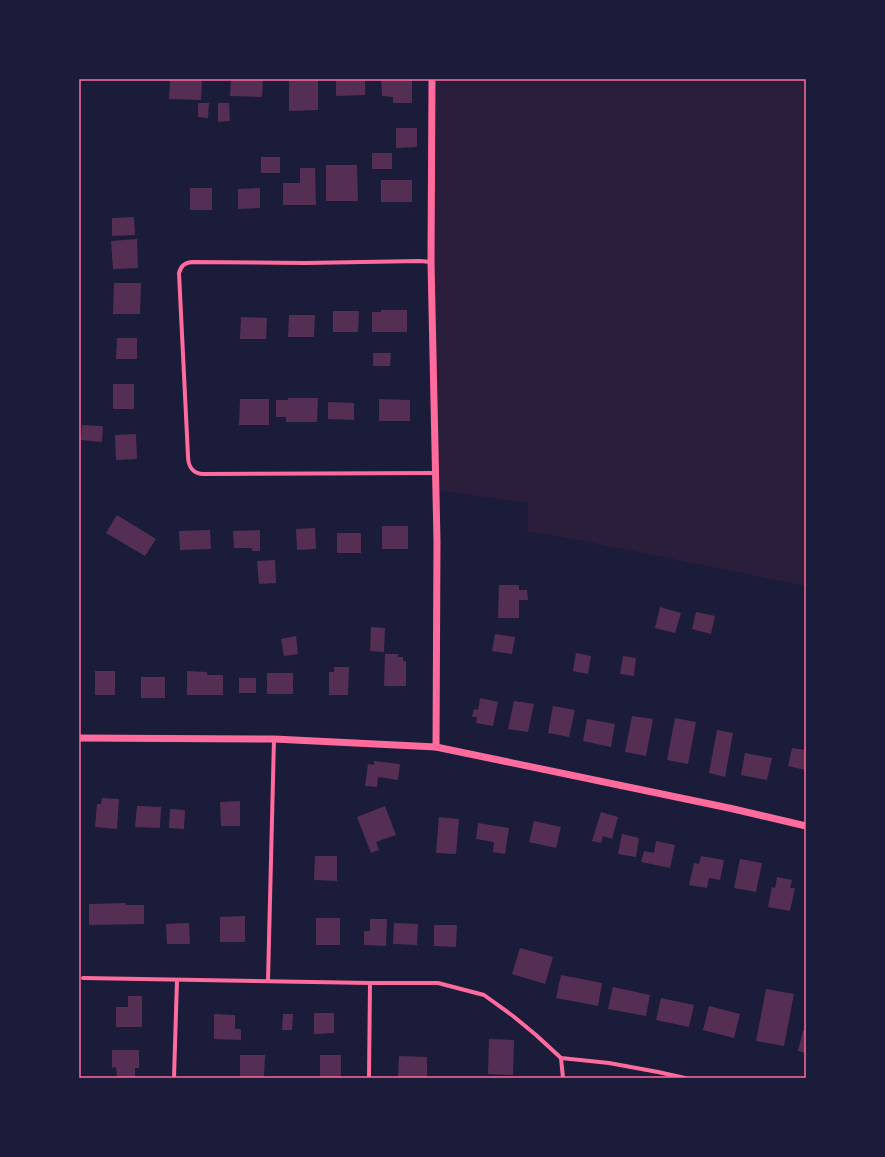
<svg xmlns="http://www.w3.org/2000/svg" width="885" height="1157" viewBox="0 0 885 1157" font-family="Rubik,sans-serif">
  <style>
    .green { fill: #2a1e3b }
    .building { fill: #542f53 }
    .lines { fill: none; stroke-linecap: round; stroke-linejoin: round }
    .minor { stroke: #ff6b9d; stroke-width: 4 }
    .tertiary { stroke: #ff6b9d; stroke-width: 7 }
    .neatline { fill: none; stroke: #ff6b9d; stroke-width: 1.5 }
  </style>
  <rect width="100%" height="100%" fill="#1b1b3a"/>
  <path class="green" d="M 431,79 L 806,79 L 806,586 L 563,537 L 528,532 L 528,503 L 436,490 L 427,141 Z"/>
  <g class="building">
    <path d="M 170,79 L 202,79 L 201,100 L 169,99 Z"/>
    <path d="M 231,79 L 263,79 L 262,97 L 230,96 Z"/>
    <path d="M 289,79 L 318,79 L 318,110 L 289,111 Z"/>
    <path d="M 336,79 L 365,79 L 365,95 L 336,96 Z"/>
    <path d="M 381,79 L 412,79 L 412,103 L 393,103 L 393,97 L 382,96 Z"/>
    <path d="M 198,103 L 209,103 L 208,118 L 198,117 Z"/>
    <path d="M 218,103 L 229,103 L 230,121 L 218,122 Z"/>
    <path d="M 396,128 L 417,128 L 417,147 L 396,148 Z"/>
    <rect x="372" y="153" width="20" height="16"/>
    <rect x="261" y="157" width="19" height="16"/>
    <path d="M 326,165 L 357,165 L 358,201 L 326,201 Z"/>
    <path d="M 300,168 L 315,168 L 316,205 L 283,205 L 283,183 L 300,183 Z"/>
    <rect x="381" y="180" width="31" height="22"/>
    <rect x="190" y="188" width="22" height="22"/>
    <path d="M 260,188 L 260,208 L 238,209 L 238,189 Z"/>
    <path d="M 134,217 L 135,235 L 112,236 L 112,218 Z"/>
    <path d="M 137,239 L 138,268 L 113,269 L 111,241 Z"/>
    <path d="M 114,283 L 141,283 L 140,314 L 113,314 Z"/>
    <path d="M 381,310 L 407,310 L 407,332 L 372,332 L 372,312 L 381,312 Z"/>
    <path d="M 333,311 L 359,311 L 358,332 L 333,332 Z"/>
    <path d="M 289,315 L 315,315 L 314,337 L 288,337 Z"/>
    <path d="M 241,317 L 267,318 L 266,339 L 240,339 Z"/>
    <path d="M 117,338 L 137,338 L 137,359 L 116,359 Z"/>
    <path d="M 373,353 L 391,353 L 390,366 L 373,366 Z"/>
    <rect x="113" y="384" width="21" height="25"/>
    <path d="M 288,398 L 318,398 L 317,422 L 286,422 L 286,417 L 276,417 L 276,400 L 288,400 Z"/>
    <path d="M 240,399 L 269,399 L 269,425 L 239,425 Z"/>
    <path d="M 379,399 L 410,400 L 410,421 L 379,421 Z"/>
    <path d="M 328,402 L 354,403 L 354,420 L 328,419 Z"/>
    <path d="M 82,425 L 103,426 L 102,442 L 81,440 Z"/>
    <path d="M 136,434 L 137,459 L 116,460 L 115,435 Z"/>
    <path d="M 117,515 L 156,539 L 145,556 L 106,533 Z"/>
    <rect x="382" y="526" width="26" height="23"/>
    <path d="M 315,528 L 316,549 L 297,550 L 296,529 Z"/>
    <path d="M 210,530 L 211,549 L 180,550 L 179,531 Z"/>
    <path d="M 260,530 L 260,551 L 252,551 L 252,548 L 234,548 L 233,531 Z"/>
    <rect x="337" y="533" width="24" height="20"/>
    <path d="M 275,560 L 276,583 L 259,584 L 257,561 Z"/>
    <path d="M 499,585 L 519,585 L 519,590 L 527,590 L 528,600 L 519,600 L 519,618 L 498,618 Z"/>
    <path d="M 660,607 L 681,613 L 675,633 L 655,628 Z"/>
    <path d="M 696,612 L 715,616 L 711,634 L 692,629 Z"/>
    <path d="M 371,627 L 385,628 L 384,652 L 370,651 Z"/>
    <path d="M 495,634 L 515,637 L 512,654 L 492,651 Z"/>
    <path d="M 296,636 L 298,654 L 284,656 L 281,639 Z"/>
    <path d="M 576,653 L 591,656 L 588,674 L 573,671 Z"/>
    <path d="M 385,654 L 398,654 L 398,657 L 403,657 L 403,661 L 406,661 L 406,686 L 384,686 Z"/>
    <path d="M 623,656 L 636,658 L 634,676 L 620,674 Z"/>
    <path d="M 334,667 L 349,667 L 348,695 L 329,695 L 329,672 L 334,672 Z"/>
    <rect x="95" y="671" width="20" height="24"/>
    <path d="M 187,671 L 207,672 L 207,675 L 223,675 L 223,695 L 187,695 Z"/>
    <rect x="267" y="673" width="26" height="21"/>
    <rect x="141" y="677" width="24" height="21"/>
    <rect x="239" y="678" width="17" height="15"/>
    <path d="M 480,698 L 498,702 L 493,726 L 476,723 L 477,717 L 472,717 L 474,709 L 478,710 Z"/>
    <path d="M 514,701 L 534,704 L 528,732 L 508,729 Z"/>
    <path d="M 553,706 L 575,710 L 569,737 L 548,733 Z"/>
    <path d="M 632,716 L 653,719 L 646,756 L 625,752 Z"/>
    <path d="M 675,718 L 696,722 L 688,764 L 667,760 Z"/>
    <path d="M 587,719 L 615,724 L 611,747 L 583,741 Z"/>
    <path d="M 717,730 L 733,733 L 725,777 L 709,773 Z"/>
    <path d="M 792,748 L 806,750 L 806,770 L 788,766 Z"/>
    <path d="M 745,753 L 772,758 L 767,780 L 741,775 Z"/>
    <path d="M 374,761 L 400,764 L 398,780 L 378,777 L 377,787 L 365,786 L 368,764 L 374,765 Z"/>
    <path d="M 102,798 L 119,799 L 117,829 L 95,827 L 97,804 L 101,804 Z"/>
    <path d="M 240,801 L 240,826 L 221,826 L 220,802 Z"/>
    <path d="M 137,806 L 161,807 L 160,828 L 135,827 Z"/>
    <path d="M 385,806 L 396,835 L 376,842 L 379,850 L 371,853 L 357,817 Z"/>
    <path d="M 170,809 L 185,810 L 184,829 L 169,828 Z"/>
    <path d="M 601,812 L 618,817 L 612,839 L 603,836 L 601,843 L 592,841 Z"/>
    <path d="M 439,817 L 459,819 L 456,854 L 436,853 Z"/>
    <path d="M 534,821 L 561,827 L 556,848 L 529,842 Z"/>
    <path d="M 478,823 L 509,828 L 505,854 L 493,852 L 494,842 L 476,839 Z"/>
    <path d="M 622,834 L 639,838 L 636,857 L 618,854 Z"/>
    <path d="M 656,841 L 675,845 L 670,868 L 641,862 L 644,851 L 654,853 Z"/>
    <path d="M 315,856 L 337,856 L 337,881 L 314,880 Z"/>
    <path d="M 701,856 L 724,860 L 720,880 L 709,878 L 707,888 L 689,885 L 694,863 L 699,864 Z"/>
    <path d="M 740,859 L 762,863 L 756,892 L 734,888 Z"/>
    <path d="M 777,877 L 792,880 L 790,888 L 795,888 L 790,911 L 768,907 L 772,887 L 775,888 Z"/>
    <path d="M 126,903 L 126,905 L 144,905 L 144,924 L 89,925 L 89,904 Z"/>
    <path d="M 245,916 L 245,942 L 220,942 L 220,917 Z"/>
    <rect x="316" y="918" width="24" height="27"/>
    <path d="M 370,919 L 387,919 L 386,946 L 364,945 L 364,931 L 370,931 Z"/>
    <path d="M 189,923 L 190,944 L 167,944 L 166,924 Z"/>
    <path d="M 394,923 L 418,924 L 417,945 L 393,944 Z"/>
    <path d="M 434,925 L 457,925 L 456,947 L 434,946 Z"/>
    <path d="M 520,948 L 553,957 L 545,984 L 512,974 Z"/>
    <path d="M 561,975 L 602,983 L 598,1006 L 556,998 Z"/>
    <path d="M 613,987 L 650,995 L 646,1016 L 608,1009 Z"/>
    <path d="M 766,989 L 794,994 L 784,1046 L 756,1041 Z"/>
    <path d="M 128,996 L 142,996 L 142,1027 L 116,1027 L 116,1007 L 128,1007 Z"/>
    <path d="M 661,998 L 694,1005 L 689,1027 L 656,1020 Z"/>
    <path d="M 709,1006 L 740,1014 L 734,1038 L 703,1030 Z"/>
    <path d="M 314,1013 L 334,1013 L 334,1033 L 314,1034 Z"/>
    <path d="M 214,1014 L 235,1015 L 235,1029 L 241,1029 L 241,1040 L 214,1039 Z"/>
    <path d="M 283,1014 L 293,1014 L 292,1030 L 282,1030 Z"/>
    <path d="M 803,1030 L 806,1031 L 806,1053 L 798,1051 Z"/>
    <path d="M 489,1039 L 514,1040 L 513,1075 L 488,1074 Z"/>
    <path d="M 112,1050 L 139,1050 L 139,1068 L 135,1068 L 135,1078 L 117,1078 L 116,1067 L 112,1068 Z"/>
    <path d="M 240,1055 L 265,1055 L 264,1077 L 240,1077 Z"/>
    <rect x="320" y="1055" width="21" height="22"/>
    <path d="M 399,1056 L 427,1057 L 427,1078 L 398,1078 Z"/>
  </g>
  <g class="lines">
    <g class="minor">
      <path d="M 431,262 L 420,261 L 305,263 L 192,262 C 184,263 181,266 179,273 L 188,456 C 188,465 192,473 202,474 L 436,473"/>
      <path d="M 83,978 L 370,983 L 438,983 L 484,995 L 513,1016 L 536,1035 L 561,1058 L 609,1063 L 658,1072 L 685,1078"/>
      <path d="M 268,981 L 274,739"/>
      <path d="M 561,1058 L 563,1078"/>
      <path d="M 174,1078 L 177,980"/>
      <path d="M 369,1078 L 370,983"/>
    </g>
    <g class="tertiary">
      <path d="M 432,79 L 431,262 L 437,541 L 436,747"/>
      <path d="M 79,738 L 274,739 L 436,747 L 729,808 L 806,826"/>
    </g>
  </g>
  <rect width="885" height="1157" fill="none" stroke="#1b1b3a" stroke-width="160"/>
  <rect x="80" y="80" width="725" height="997" class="neatline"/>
</svg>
